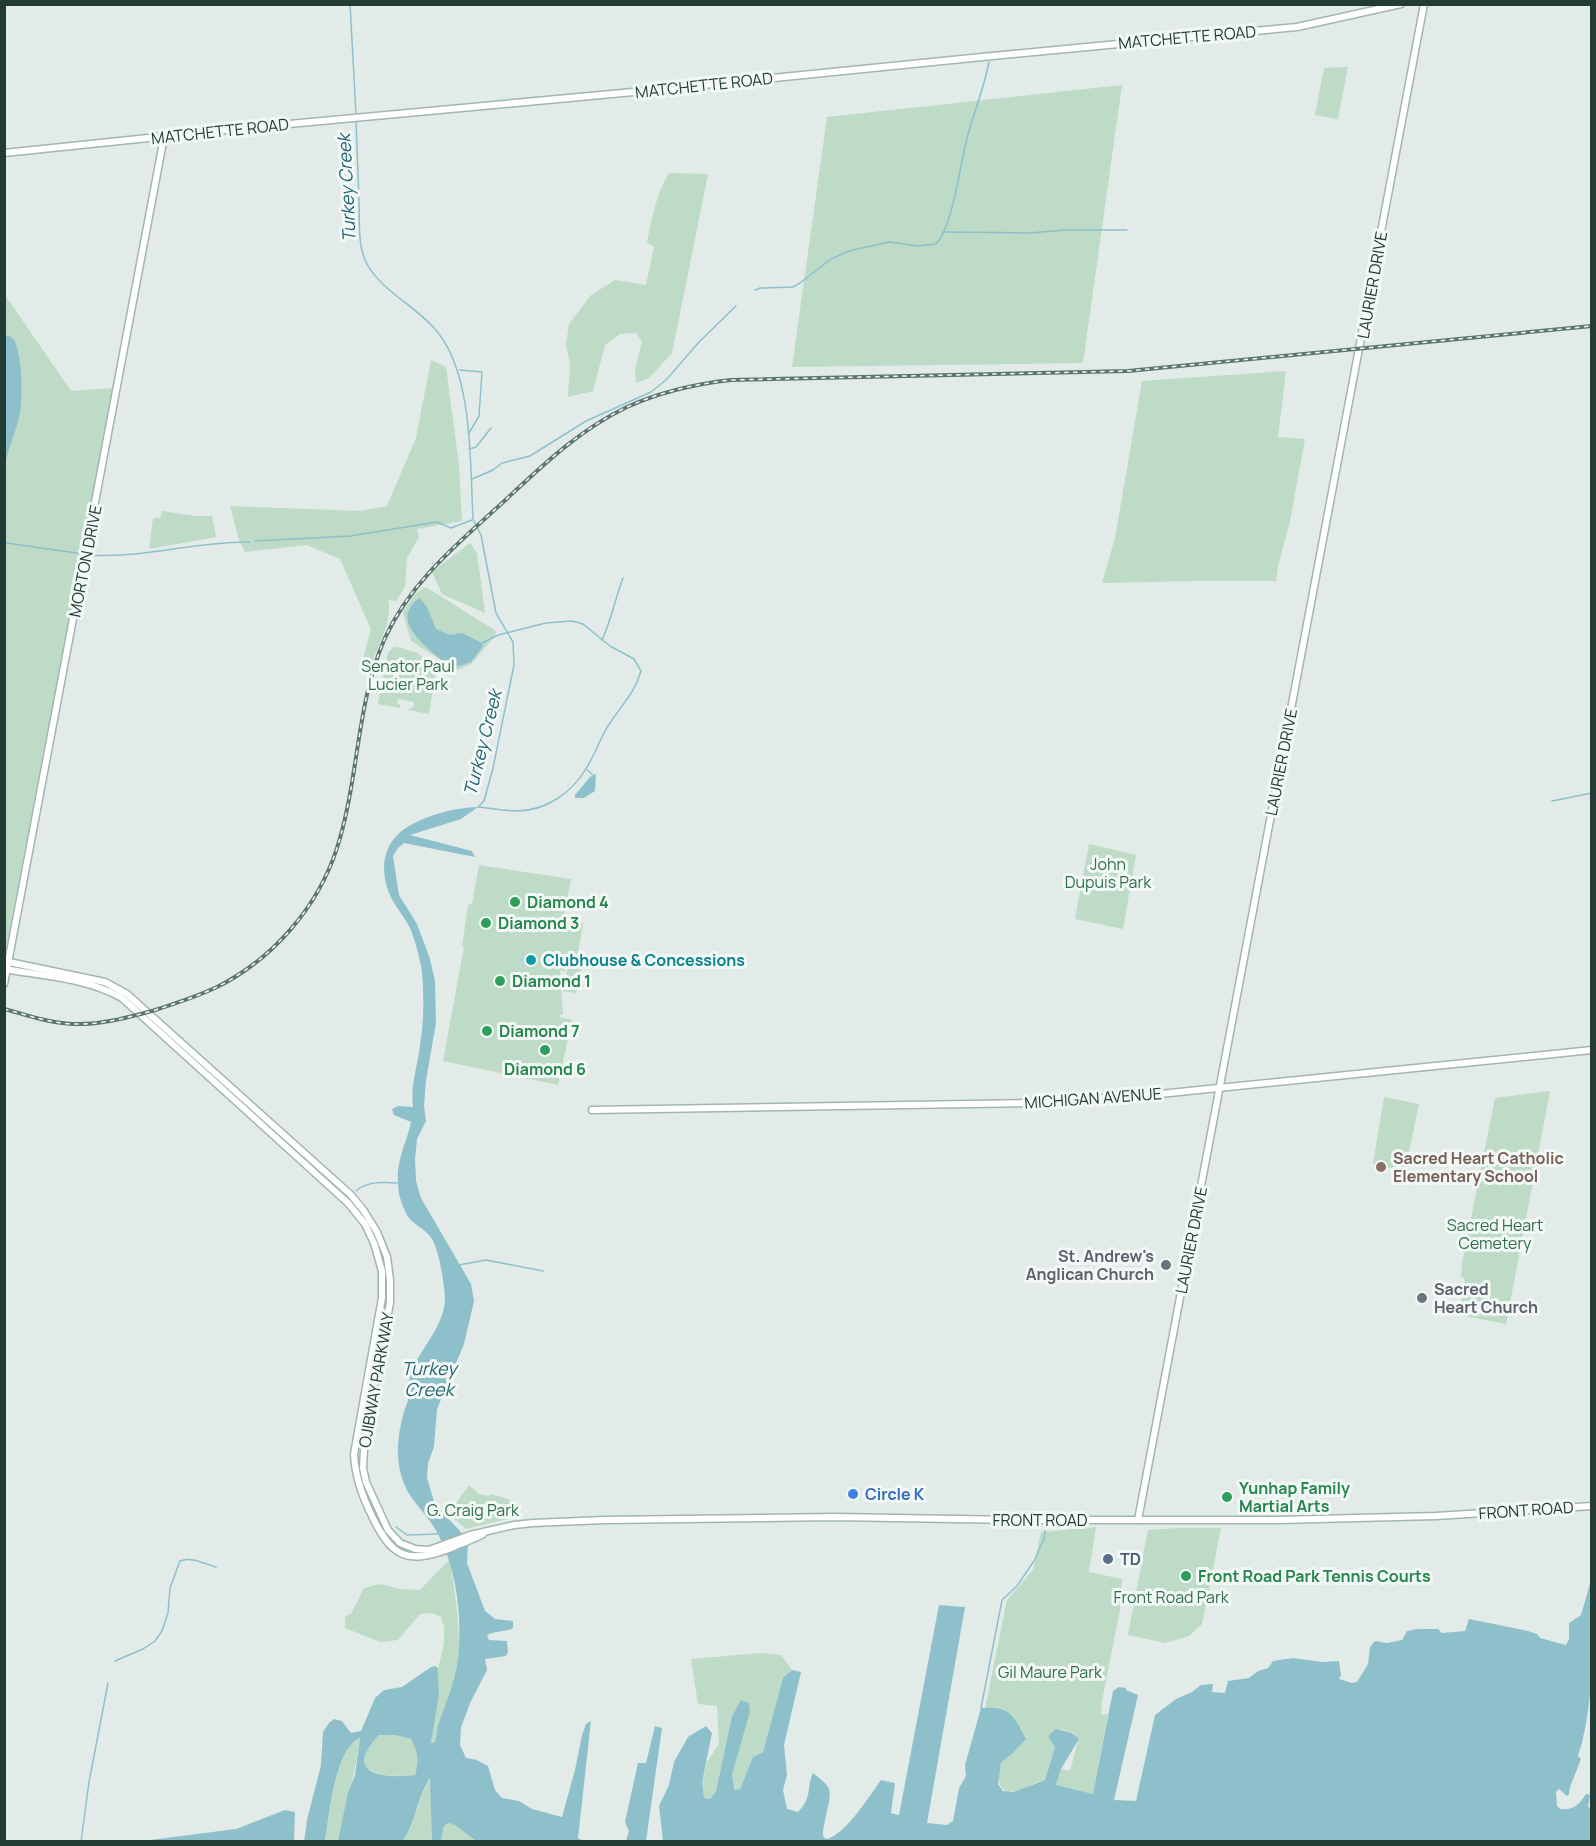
<svg xmlns="http://www.w3.org/2000/svg" width="1596" height="1846" viewBox="0 0 1596 1846" font-family="Manrope,sans-serif">
  <style>
    .green { fill: #bddbc6 }
    .water { fill: #8ec0cc; fill-rule: evenodd }
    .lines { fill: none; stroke-linecap: round; stroke-linejoin: round }
    .stream { stroke: #8ec0cc; stroke-width: 1.5 }
    .secondary-casing { stroke: #a1b6b0; stroke-width: 9 }
    .secondary { stroke: #fff; stroke-width: 6 }
    .rail-casing { stroke: #5e7671; stroke-width: 4 }
    .rail { stroke: #f2f8f5; stroke-width: 1.5; stroke-dasharray: 4.5; stroke-linecap: butt }
    .leisure-dot { fill: #2e9e5b; stroke: #f2f8f5; stroke-width: 2 }
    .culture-dot { fill: #0f9aa8; stroke: #f2f8f5; stroke-width: 2 }
    .education-dot { fill: #8d6e63; stroke: #f2f8f5; stroke-width: 2 }
    .worship-dot { fill: #6b7280; stroke: #f2f8f5; stroke-width: 2 }
    .shop-dot { fill: #3f7fe0; stroke: #f2f8f5; stroke-width: 2 }
    .service-dot { fill: #5c6f8a; stroke: #f2f8f5; stroke-width: 2 }
    .labels { text-anchor: middle; stroke-width: 6; stroke-linejoin: round; paint-order: stroke }
    .street-label { font-size: 16px; fill: #233b35; stroke: #f2f8f5 }
    .park-label { font-size: 16px; fill: #316f4b; stroke: #f2f8f5 }
    .leisure-label { font-size: 16px; font-weight: bold; fill: #27864d; stroke: #f2f8f5; text-anchor: start }
    .culture-label { font-size: 16px; font-weight: bold; fill: #0d838f; stroke: #f2f8f5; text-anchor: start }
    .education-label { font-size: 16px; font-weight: bold; fill: #785e54; stroke: #f2f8f5; text-anchor: start }
    .worship-label { font-size: 16px; font-weight: bold; fill: #5b616d; stroke: #f2f8f5; text-anchor: end }
    .shop-label { font-size: 16px; font-weight: bold; fill: #366cbe; stroke: #f2f8f5; text-anchor: start }
    .service-label { font-size: 16px; font-weight: bold; fill: #4e5e75; stroke: #f2f8f5; text-anchor: start }
    .water-label { font-size: 18px; font-style: italic; fill: #226272; stroke: #f2f8f5 }
  </style>
  <rect width="100%" height="100%" fill="#e2ebe8"/>
  <g class="green">
    <path d="M 1348,67 L 1338,119 L 1315,115 L 1324,68 Z"/>
    <path d="M 1122,85 L 1083,363 L 792,367 L 827,117 Z"/>
    <path d="M 669,173 L 708,174 L 672,353 L 649,378 L 636,383 L 635,369 L 642,342 L 636,333 L 620,334 L 605,345 L 593,391 L 568,397 L 570,364 L 566,344 L 569,324 L 591,295 L 615,280 L 646,285 L 654,247 L 647,242 C 652,217 656,195 669,173 Z"/>
    <path d="M 5,295 L 71,391 L 114,388 L 5,954 Z"/>
    <path d="M 431,360 L 446,367 L 459,465 L 462,521 L 417,529 L 419,537 L 407,558 L 405,587 L 396,601 L 388,600 C 393,619 380,641 373,660 L 363,659 L 371,629 L 340,559 L 307,545 L 245,552 L 238,537 L 230,506 L 360,511 L 387,506 L 416,438 Z"/>
    <path d="M 1286,371 L 1278,437 L 1305,439 L 1290,521 L 1278,566 L 1276,581 L 1196,581 L 1102,583 L 1115,538 L 1142,381 Z"/>
    <path d="M 162,511 L 195,516 L 212,516 L 216,537 L 149,549 L 153,518 L 160,518 Z"/>
    <path d="M 470,543 L 477,553 L 485,613 L 442,594 L 432,572 Z"/>
    <path d="M 426,587 L 496,631 L 495,636 L 471,664 L 457,670 L 411,641 L 403,612 L 415,594 Z"/>
    <path d="M 394,647 C 403,646 408,652 417,652 L 436,671 L 429,714 L 408,710 L 414,706 L 414,702 L 398,699 L 397,703 L 400,705 L 400,708 L 378,704 L 387,656 L 389,651 Z"/>
    <path d="M 1089,844 L 1136,855 L 1123,929 L 1075,919 Z"/>
    <path d="M 479,865 L 571,879 L 563,919 L 583,923 L 576,966 L 561,963 L 566,965 L 565,971 L 560,970 L 563,1015 L 560,1015 L 560,1017 L 572,1020 L 558,1085 L 443,1061 L 464,947 L 462,947 L 468,905 L 472,904 Z"/>
    <path d="M 568,966 L 581,969 L 576,993 L 563,991 Z"/>
    <path d="M 1550,1091 L 1506,1324 L 1459,1315 L 1465,1279 L 1461,1277 L 1462,1264 L 1495,1098 Z"/>
    <path d="M 1384,1097 L 1419,1104 L 1405,1171 L 1373,1164 Z"/>
    <path d="M 469,1485 L 479,1494 L 489,1496 L 491,1494 L 511,1500 L 508,1519 L 466,1529 L 453,1518 L 452,1509 Z"/>
    <path d="M 1096,1527 L 1089,1572 L 1122,1579 L 1120,1609 L 1102,1701 L 1101,1715 L 1108,1714 L 1093,1794 L 1056,1785 L 1061,1769 L 1070,1771 L 1078,1741 L 1074,1733 L 1060,1729 L 1045,1780 C 1029,1782 1002,1807 998,1777 L 972,1773 L 1007,1600 L 1033,1570 L 1041,1532 Z"/>
    <path d="M 1178,1528 L 1221,1528 L 1202,1624 L 1189,1636 L 1165,1643 L 1128,1635 L 1148,1530 Z"/>
    <path d="M 450,1559 C 454,1588 459,1616 459,1646 C 458,1670 448,1700 439,1722 C 437,1729 438,1736 434,1743 L 431,1743 L 439,1695 L 438,1669 L 444,1644 L 444,1627 L 441,1617 L 432,1613 L 420,1614 L 398,1640 L 380,1642 L 345,1628 L 345,1616 L 351,1614 L 364,1588 L 381,1584 L 400,1589 L 420,1590 Z"/>
    <path d="M 762,1653 L 781,1655 L 792,1670 L 783,1678 L 763,1752 L 753,1757 L 740,1789 L 736,1791 L 732,1775 L 750,1712 L 732,1716 L 716,1791 L 710,1799 L 704,1798 L 702,1783 L 707,1762 L 719,1744 L 717,1706 L 698,1704 L 691,1659 Z"/>
    <path d="M 379,1735 L 395,1735 L 411,1739 C 418,1752 419,1761 415,1775 C 382,1778 342,1774 379,1735 Z"/>
    <path d="M 360,1738 C 355,1773 346,1807 338,1841 L 325,1842 C 329,1818 336,1746 360,1738 Z"/>
    <path d="M 431,1777 L 432,1841 L 403,1842 C 416,1822 418,1797 431,1777 Z"/>
    <path d="M 448,1823 L 455,1825 L 476,1841 L 441,1842 L 444,1826 Z"/>
  </g>
  <g class="water">
    <path d="M 5,335 C 9,336 10,336 13,339 C 23,352 23,403 19,418 C 15,433 9,448 5,463 Z"/>
    <path d="M 420,598 L 427,607 L 436,629 L 450,635 L 462,633 L 482,643 L 483,646 L 471,662 L 456,667 L 450,660 L 443,661 C 430,651 398,626 410,608 C 413,603 415,600 420,598 Z"/>
    <path d="M 596,774 L 595,791 L 584,798 L 575,798 L 575,795 L 590,777 Z"/>
    <path d="M 478,807 L 461,819 L 410,835 L 472,851 L 475,857 L 404,843 L 398,848 L 393,856 L 399,895 L 417,924 L 430,959 L 435,981 L 436,1023 L 426,1081 L 424,1106 L 426,1121 L 417,1139 L 415,1159 L 416,1181 L 421,1198 L 471,1284 L 474,1301 L 464,1344 L 437,1409 L 434,1447 L 428,1463 L 427,1478 L 435,1505 L 460,1531 L 468,1543 L 467,1563 L 485,1611 L 495,1619 L 513,1621 L 513,1628 C 506,1632 495,1631 487,1635 L 489,1640 L 507,1641 L 508,1652 L 506,1656 L 485,1659 L 487,1670 L 471,1701 L 461,1727 L 460,1745 L 466,1758 L 477,1760 L 488,1766 L 495,1790 L 502,1798 L 519,1801 L 532,1809 L 562,1817 L 575,1770 L 582,1735 L 586,1724 L 591,1721 L 578,1838 L 583,1841 L 476,1841 L 455,1825 L 448,1823 L 444,1826 L 441,1841 L 432,1841 L 430,1778 C 417,1797 416,1822 403,1841 L 338,1841 L 348,1793 L 355,1775 L 360,1738 C 335,1748 329,1817 325,1841 L 304,1842 L 307,1820 L 321,1765 L 323,1732 L 329,1723 L 334,1719 L 342,1721 L 351,1733 L 361,1731 L 375,1698 L 384,1690 L 402,1687 L 431,1667 L 436,1666 L 438,1669 L 439,1695 L 431,1743 L 434,1743 C 438,1736 436,1730 439,1722 C 448,1699 458,1672 459,1647 C 461,1611 456,1569 439,1536 C 422,1503 402,1500 398,1457 C 397,1444 400,1425 404,1412 C 405,1407 408,1403 408,1399 C 410,1390 408,1380 411,1372 C 421,1348 445,1325 445,1298 C 444,1283 439,1247 430,1236 C 424,1229 415,1225 409,1218 C 403,1209 398,1195 398,1184 C 396,1160 406,1145 411,1122 L 394,1115 L 392,1109 L 398,1106 L 413,1107 C 410,1085 418,1066 420,1045 C 424,1021 424,996 422,972 C 420,958 415,940 410,928 C 405,918 398,910 393,901 C 378,874 381,842 409,826 C 431,814 453,808 478,807 ZM 379,1735 L 395,1735 L 411,1739 C 418,1752 419,1761 415,1775 C 382,1779 342,1774 379,1735 Z"/>
    <path d="M 1591,1580 C 1592,1637 1596,1701 1578,1756 L 1581,1759 L 1570,1787 L 1569,1794 L 1567,1796 L 1559,1789 L 1556,1792 L 1557,1806 L 1560,1809 C 1574,1810 1579,1805 1586,1794 L 1590,1795 L 1588,1807 L 1591,1808 L 1591,1841 L 663,1841 L 659,1806 L 669,1785 L 674,1762 L 688,1737 L 706,1726 L 712,1733 L 702,1783 L 704,1798 L 710,1799 L 716,1791 L 732,1716 L 741,1700 L 749,1703 L 750,1712 L 732,1775 L 735,1790 L 740,1789 L 753,1757 L 763,1752 L 783,1678 L 792,1670 L 801,1672 L 784,1745 L 787,1775 L 783,1790 L 787,1809 L 798,1812 C 813,1797 806,1788 813,1773 C 818,1777 825,1782 828,1787 C 834,1794 822,1824 823,1836 L 826,1839 C 844,1837 870,1795 881,1780 L 895,1783 L 891,1813 L 899,1815 L 939,1605 L 965,1607 L 927,1823 L 947,1825 L 953,1821 L 959,1788 L 966,1776 L 965,1765 L 981,1708 C 1011,1706 1013,1715 1026,1739 L 1013,1753 L 1001,1762 L 998,1784 L 1003,1791 L 1013,1792 L 1045,1780 L 1055,1747 L 1049,1738 L 1049,1735 L 1056,1729 L 1072,1733 L 1079,1739 L 1061,1769 L 1056,1785 L 1093,1794 L 1113,1691 L 1119,1687 L 1126,1688 L 1126,1690 L 1138,1695 L 1114,1800 L 1136,1801 L 1155,1715 L 1176,1699 L 1192,1692 L 1201,1685 L 1213,1684 L 1212,1692 L 1225,1693 L 1228,1681 L 1249,1678 L 1258,1671 L 1268,1668 L 1273,1661 L 1293,1658 L 1322,1662 L 1339,1661 L 1341,1675 L 1339,1679 L 1352,1683 L 1357,1682 L 1368,1664 L 1370,1647 L 1375,1641 L 1387,1643 L 1402,1640 L 1407,1631 L 1418,1629 L 1438,1629 L 1442,1633 L 1465,1631 L 1469,1619 L 1528,1631 L 1537,1634 L 1540,1638 L 1566,1645 L 1569,1639 L 1569,1623 L 1581,1615 Z"/>
    <path d="M 655,1726 L 662,1728 L 646,1841 L 626,1841 L 629,1831 L 625,1822 L 638,1763 L 646,1763 Z"/>
    <path d="M 285,1810 L 295,1812 L 294,1841 L 142,1841 L 236,1829 Z"/>
  </g>
  <g class="lines">
    <g class="stream">
      <path d="M 350,4 L 356,114"/>
      <path d="M 356,119 C 357,147 358,174 359,201 C 360,221 357,246 367,264 C 383,293 420,308 439,334 C 473,378 470,464 473,519 L 481,535 L 496,613 L 513,642 L 514,665 L 493,768 L 484,801 L 478,807"/>
      <path d="M 945,232 L 1030,233 L 1066,230 L 1127,230"/>
      <path d="M 755,290 L 760,288 L 793,287 L 800,283 L 831,259 L 849,251 L 889,242 L 918,246 L 936,244 C 953,226 960,165 967,138 C 974,112 984,88 989,62"/>
      <path d="M 459,370 L 482,372 L 479,416 L 469,433"/>
      <path d="M 469,449 L 476,447 L 491,428"/>
      <path d="M 472,479 L 493,470 L 502,463 L 530,456 L 586,421 L 651,392 L 666,380 L 699,342 L 736,306"/>
      <path d="M 255,541 L 350,536 L 437,522 L 451,528 L 472,520"/>
      <path d="M 6,543 L 83,554"/>
      <path d="M 87,555 C 143,559 195,541 250,542"/>
      <path d="M 602,640 C 612,618 615,599 623,578"/>
      <path d="M 587,770 L 593,775"/>
      <path d="M 1552,801 L 1592,793"/>
      <path d="M 479,807 C 491,808 504,811 516,811 C 546,811 572,793 587,767 C 595,754 600,739 608,726 C 620,707 635,693 641,671 L 634,659 L 610,646 L 583,624 L 572,621 L 546,623 L 498,635 L 482,643"/>
      <path d="M 356,1191 C 367,1181 384,1182 397,1183"/>
      <path d="M 459,1265 L 486,1260 L 543,1271"/>
      <path d="M 396,1527 L 407,1535 L 438,1534"/>
      <path d="M 115,1661 L 143,1649 L 155,1641 L 162,1631 L 168,1613 L 170,1588 L 180,1561 C 191,1556 205,1564 216,1567"/>
      <path d="M 981,1708 L 1002,1600 L 1017,1586 L 1034,1561 L 1044,1539 L 1045,1531"/>
      <path d="M 81,1842 L 89,1782 L 108,1683"/>
    </g>
    <defs>
      <g id="secondary">
        <path d="M 4,153 L 235,129 L 644,91 L 982,57 L 1297,27 L 1401,4"/>
        <path d="M 4,961 L 105,982 L 127,994 L 351,1195 L 364,1211 L 377,1232 L 387,1257 L 390,1280 L 390,1303 L 365,1431 L 363,1468 L 366,1482 L 388,1530 L 400,1543 L 415,1549 L 429,1550 L 470,1535 L 514,1525 L 533,1523 L 604,1520 L 834,1517 L 1016,1520 L 1278,1520 L 1436,1516 L 1592,1506"/>
        <path d="M 4,969 C 44,976 86,978 122,998 L 348,1203 L 365,1224 L 374,1243 L 382,1271 L 382,1298 L 354,1454 C 355,1477 362,1496 372,1516 C 391,1556 406,1565 449,1549 C 460,1544 472,1540 483,1534"/>
        <path d="M 4,984 L 164,137"/>
        <path d="M 592,1110 L 1034,1103 L 1150,1095 L 1592,1050"/>
        <path d="M 1138,1520 L 1424,4"/>
      </g>
    </defs>
    <use href="#secondary" class="secondary-casing"/>
    <use href="#secondary" class="secondary"/>
    <defs>
      <path id="rail" d="M 4,1009 C 27,1015 49,1023 73,1024 C 100,1025 126,1018 152,1011 C 174,1004 196,997 217,987 C 273,959 318,907 337,848 C 359,780 356,703 385,638 C 410,583 456,545 500,505 C 540,468 577,431 627,407 C 660,392 695,384 731,380 L 1128,371 L 1592,326"/>
    </defs>
    <use href="#rail" class="rail-casing"/>
    <use href="#rail" class="rail"/>
  </g>
  <g class="leisure-dot">
    <circle cx="515" cy="902" r="6"/>
    <circle cx="486" cy="923" r="6"/>
    <circle cx="500" cy="981" r="6"/>
    <circle cx="487" cy="1031" r="6"/>
    <circle cx="545" cy="1050" r="6"/>
    <circle cx="1227" cy="1497" r="6"/>
    <circle cx="1186" cy="1576" r="6"/>
  </g>
  <circle class="culture-dot" cx="531" cy="960" r="6"/>
  <circle class="education-dot" cx="1381" cy="1167" r="6"/>
  <g class="worship-dot">
    <circle cx="1166" cy="1265" r="6"/>
    <circle cx="1422" cy="1298" r="6"/>
  </g>
  <circle class="shop-dot" cx="853" cy="1494" r="6"/>
  <circle class="service-dot" cx="1108" cy="1559" r="6"/>
  <g class="labels">
    <g class="street-label">
      <text transform="translate(1187 37) rotate(-5)" y="6">MATCHETTE ROAD</text>
      <text transform="translate(704 85) rotate(-6)" y="6">MATCHETTE ROAD</text>
      <text transform="translate(220 131) rotate(-6)" y="6">MATCHETTE ROAD</text>
      <text transform="translate(1372 285) rotate(-80)" y="6">LAURIER DRIVE</text>
      <text transform="translate(85 561) rotate(-79)" y="6">MORTON DRIVE</text>
      <text transform="translate(1281 762) rotate(-79)" y="6">LAURIER DRIVE</text>
      <text transform="translate(1093 1098) rotate(-4)" y="6">MICHIGAN AVENUE</text>
      <text transform="translate(1191 1240) rotate(-79)" y="6">LAURIER DRIVE</text>
      <text transform="translate(376 1380) rotate(-80)" y="6">OJIBWAY PARKWAY</text>
      <text transform="translate(1526 1510) rotate(-4)" y="6">FRONT ROAD</text>
      <text x="1040" y="1526">FRONT ROAD</text>
    </g>
    <g class="park-label">
      <text x="408" y="672">Senator Paul<tspan x="408" dy="18">Lucier Park</tspan></text>
      <text x="1108" y="870">John<tspan x="1108" dy="18">Dupuis Park</tspan></text>
      <text x="1495" y="1231">Sacred Heart<tspan x="1495" dy="18">Cemetery</tspan></text>
      <text x="473" y="1516">G. Craig Park</text>
      <text x="1171" y="1603">Front Road Park</text>
      <text x="1050" y="1678">Gil Maure Park</text>
    </g>
    <g class="leisure-label">
      <text x="527" y="908">Diamond 4</text>
      <text x="498" y="929">Diamond 3</text>
      <text x="512" y="987">Diamond 1</text>
      <text x="499" y="1037">Diamond 7</text>
      <text x="545" y="1075" text-anchor="middle">Diamond 6</text>
      <text x="1239" y="1494">Yunhap Family<tspan x="1239" dy="18">Martial Arts</tspan></text>
      <text x="1198" y="1582">Front Road Park Tennis Courts</text>
    </g>
    <g class="culture-label">
      <text x="543" y="966">Clubhouse &amp; Concessions</text>
    </g>
    <g class="education-label">
      <text x="1393" y="1164">Sacred Heart Catholic<tspan x="1393" dy="18">Elementary School</tspan></text>
    </g>
    <g class="worship-label">
      <text x="1154" y="1262">St. Andrew's<tspan x="1154" dy="18">Anglican Church</tspan></text>
      <text x="1434" y="1295" text-anchor="start">Sacred<tspan x="1434" dy="18">Heart Church</tspan></text>
    </g>
    <g class="shop-label">
      <text x="865" y="1500">Circle K</text>
    </g>
    <g class="service-label">
      <text x="1120" y="1565">TD</text>
    </g>
    <g class="water-label">
      <text transform="translate(347 188) rotate(-93)" y="6">Turkey Creek</text>
      <text transform="translate(483 743) rotate(-76)" y="6">Turkey Creek</text>
      <text x="429" y="1375">Turkey<tspan x="429" dy="21">Creek</tspan></text>
    </g>
  </g>
  <rect width="1596" height="1846" fill="none" stroke="#233b35" stroke-width="12"/>
</svg>
